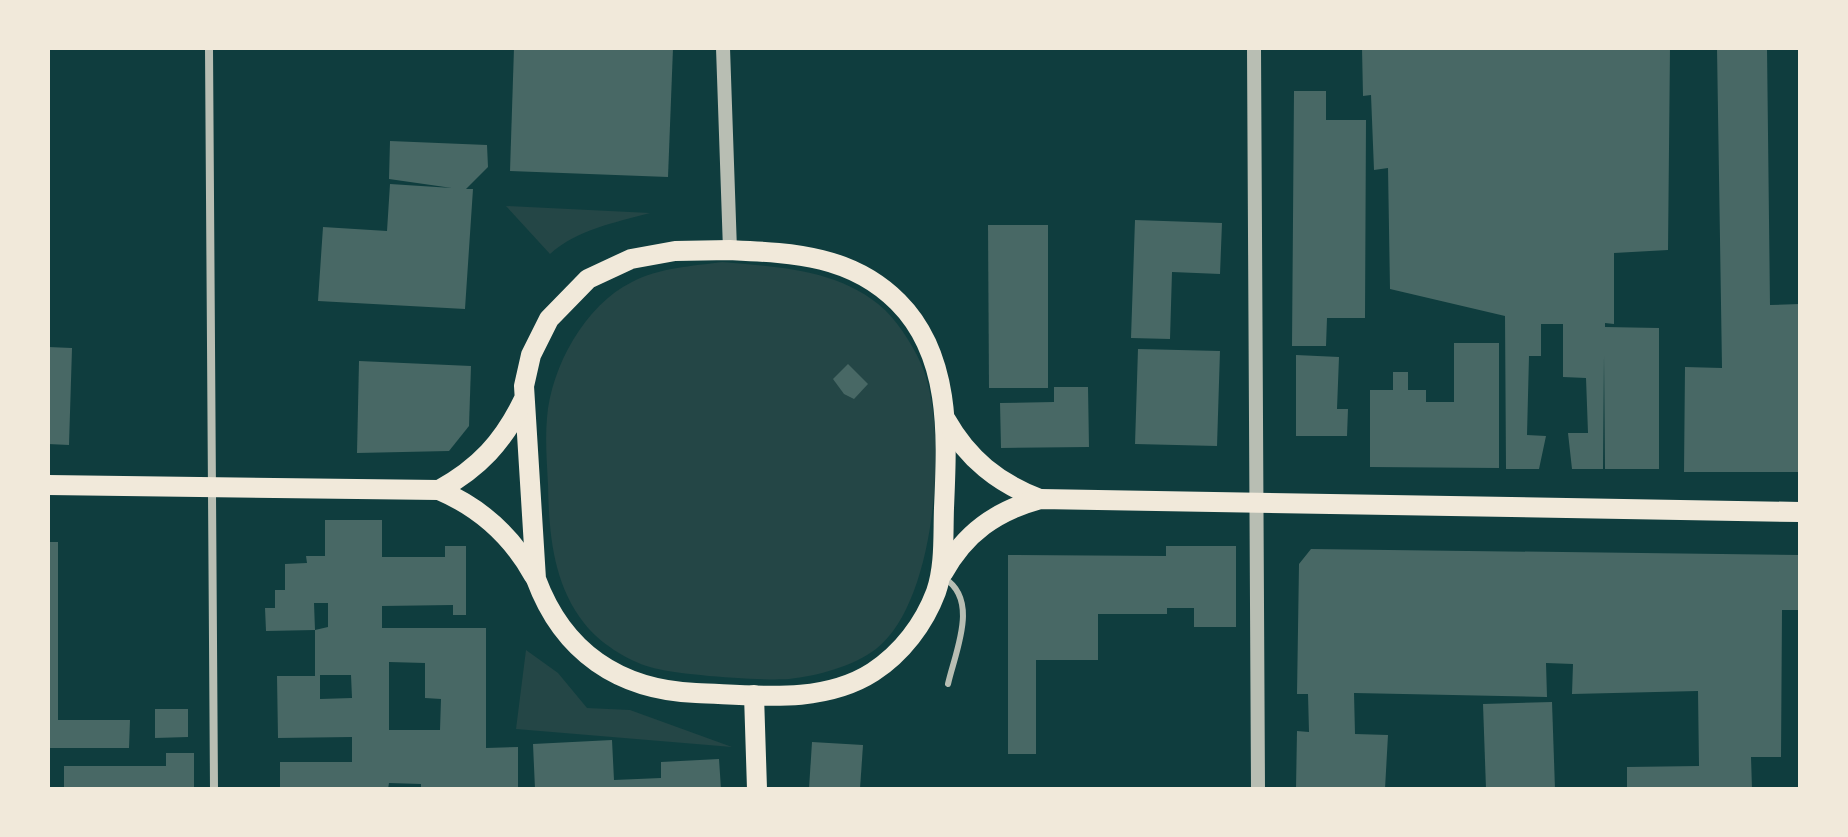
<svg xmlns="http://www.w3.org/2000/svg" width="1848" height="837" viewBox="0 0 1848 837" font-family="'Asap Condensed',sans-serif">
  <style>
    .green { fill: #244646 }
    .building { fill: #486865; fill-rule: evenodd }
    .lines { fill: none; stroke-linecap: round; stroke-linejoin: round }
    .service { stroke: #b8beb3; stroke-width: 6 }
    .minor { stroke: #b8beb3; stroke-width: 8 }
    .tertiary { stroke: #b8beb3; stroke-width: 14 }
    .primary { stroke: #f1e9da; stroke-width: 20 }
  </style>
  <rect width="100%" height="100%" fill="#0f3d3e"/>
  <g class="green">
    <path d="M 506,206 L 650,213 C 614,223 578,229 550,254 Z"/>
    <path d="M 722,262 C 778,267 841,269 885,310 C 901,326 916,350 924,371 C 948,437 936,603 876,649 C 854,666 817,676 789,679 C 761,681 676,675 650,667 C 628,661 598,642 584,623 C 553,583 549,534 548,485 C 547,463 545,440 547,418 C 551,367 585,305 632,282 C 658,268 693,266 722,262 Z"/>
    <path d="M 526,650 L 558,673 L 587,708 L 630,710 L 732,747 L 516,729 Z"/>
  </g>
  <g class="building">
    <path d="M 514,48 L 673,48 L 668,177 L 510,171 Z"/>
    <path d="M 1362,48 L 1670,48 L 1668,250 L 1614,253 L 1614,324 L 1605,323 L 1605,327 L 1659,328 L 1659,469 L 1605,469 L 1604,356 L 1603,469 L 1572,469 L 1568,433 L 1588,433 L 1586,378 L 1563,377 L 1563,324 L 1541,324 L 1541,356 L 1529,356 L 1527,435 L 1546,436 L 1539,469 L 1506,469 L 1505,316 L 1390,289 L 1388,168 L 1374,170 L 1371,95 L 1363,96 Z"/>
    <path d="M 1717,48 L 1767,48 L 1770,305 L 1800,304 L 1800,472 L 1684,472 L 1685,367 L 1722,368 Z"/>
    <path d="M 1294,91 L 1326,91 L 1326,120 L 1366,120 L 1365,318 L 1327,318 L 1326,346 L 1292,346 Z"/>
    <path d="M 390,141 L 487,145 L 488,167 L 466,189 L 473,189 L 465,309 L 318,301 L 323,227 L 387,231 L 390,184 L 452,188 L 389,179 Z"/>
    <path d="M 1135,220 L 1222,223 L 1220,274 L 1172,272 L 1170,339 L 1131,338 Z"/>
    <path d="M 988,225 L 1048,225 L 1048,388 L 989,388 Z"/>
    <path d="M 1454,343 L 1499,343 L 1499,468 L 1370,467 L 1370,390 L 1393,390 L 1393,372 L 1408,372 L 1408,390 L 1426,390 L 1426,402 L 1454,402 Z"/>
    <path d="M 48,347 L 72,348 L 69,445 L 48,444 Z"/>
    <path d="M 1138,349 L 1220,351 L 1217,446 L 1135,444 Z"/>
    <path d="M 1296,355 L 1339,357 L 1337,409 L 1348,409 L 1347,436 L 1296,436 Z"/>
    <path d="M 359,361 L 471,366 L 469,426 L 449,451 L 357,453 Z"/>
    <path d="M 848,364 L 868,384 L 854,399 L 844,394 L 833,379 Z"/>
    <path d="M 1054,387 L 1088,387 L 1089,447 L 1001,448 L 1000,403 L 1054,402 Z"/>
    <path d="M 325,520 L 382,520 L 382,557 L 445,557 L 445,546 L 466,546 L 466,615 L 453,615 L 453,605 L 382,606 L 382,628 L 486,628 L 486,748 L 518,747 L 518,789 L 421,789 L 421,784 L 389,783 L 388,789 L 280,789 L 280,762 L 352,762 L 352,737 L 278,738 L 277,676 L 315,676 L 315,630 L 328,627 L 328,603 L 314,603 L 315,630 L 266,631 L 265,608 L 275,608 L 275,590 L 285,590 L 285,564 L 307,563 L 306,556 L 325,556 ZM 389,662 L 425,663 L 425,698 L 441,699 L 440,730 L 389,730 ZM 320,675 L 351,675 L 352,698 L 320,699 Z"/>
    <path d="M 48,542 L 58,542 L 58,720 L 130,720 L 129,748 L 48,748 Z"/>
    <path d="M 1166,546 L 1236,546 L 1236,627 L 1194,627 L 1194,608 L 1167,608 L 1167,614 L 1098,614 L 1098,660 L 1036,660 L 1036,754 L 1008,754 L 1008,555 L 1166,556 Z"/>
    <path d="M 1311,549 L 1800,555 L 1800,610 L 1782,610 L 1781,757 L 1751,757 L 1752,789 L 1627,789 L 1627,767 L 1699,766 L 1698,691 L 1572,694 L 1573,664 L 1546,663 L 1547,697 L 1354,693 L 1355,734 L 1388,735 L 1385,789 L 1296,789 L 1297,731 L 1309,732 L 1308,694 L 1297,694 L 1299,564 Z"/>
    <path d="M 1552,702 L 1555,789 L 1486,789 L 1483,704 Z"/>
    <path d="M 155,709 L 188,709 L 188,737 L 155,738 Z"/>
    <path d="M 612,740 L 614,780 L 661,778 L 661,762 L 719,759 L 721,789 L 535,789 L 533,744 Z"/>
    <path d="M 812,742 L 863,745 L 860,789 L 809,789 Z"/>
    <path d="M 166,753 L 194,753 L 194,789 L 64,789 L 64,766 L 166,766 Z"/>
  </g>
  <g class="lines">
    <path class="service" d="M 944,578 C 980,600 955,652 948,684"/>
    <path class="minor" d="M 209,48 L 214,789"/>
    <g class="tertiary">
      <path d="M 723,48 L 730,250"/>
      <path d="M 1254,48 L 1258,789"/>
    </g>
    <g class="primary">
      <path d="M 730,250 C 793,253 851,255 898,302 C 952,356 947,438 944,508 C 943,536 945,566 936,592 C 924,624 902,653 873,672 C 822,705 754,695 696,693 C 619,690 563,652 536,579 L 524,386 L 531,355 L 549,319 L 588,279 L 631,259 L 675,251 Z"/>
      <path d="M 946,420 C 968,459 998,483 1040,499"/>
      <path d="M 48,485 L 439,490 C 481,508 512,536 534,576"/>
      <path d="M 439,490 C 479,468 503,442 523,401"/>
      <path d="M 943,573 C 965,533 996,511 1040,499 L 1800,512"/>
      <path d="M 754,695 L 757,789"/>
    </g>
  </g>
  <rect width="1848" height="837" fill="none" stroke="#f1e9da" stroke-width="100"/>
</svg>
